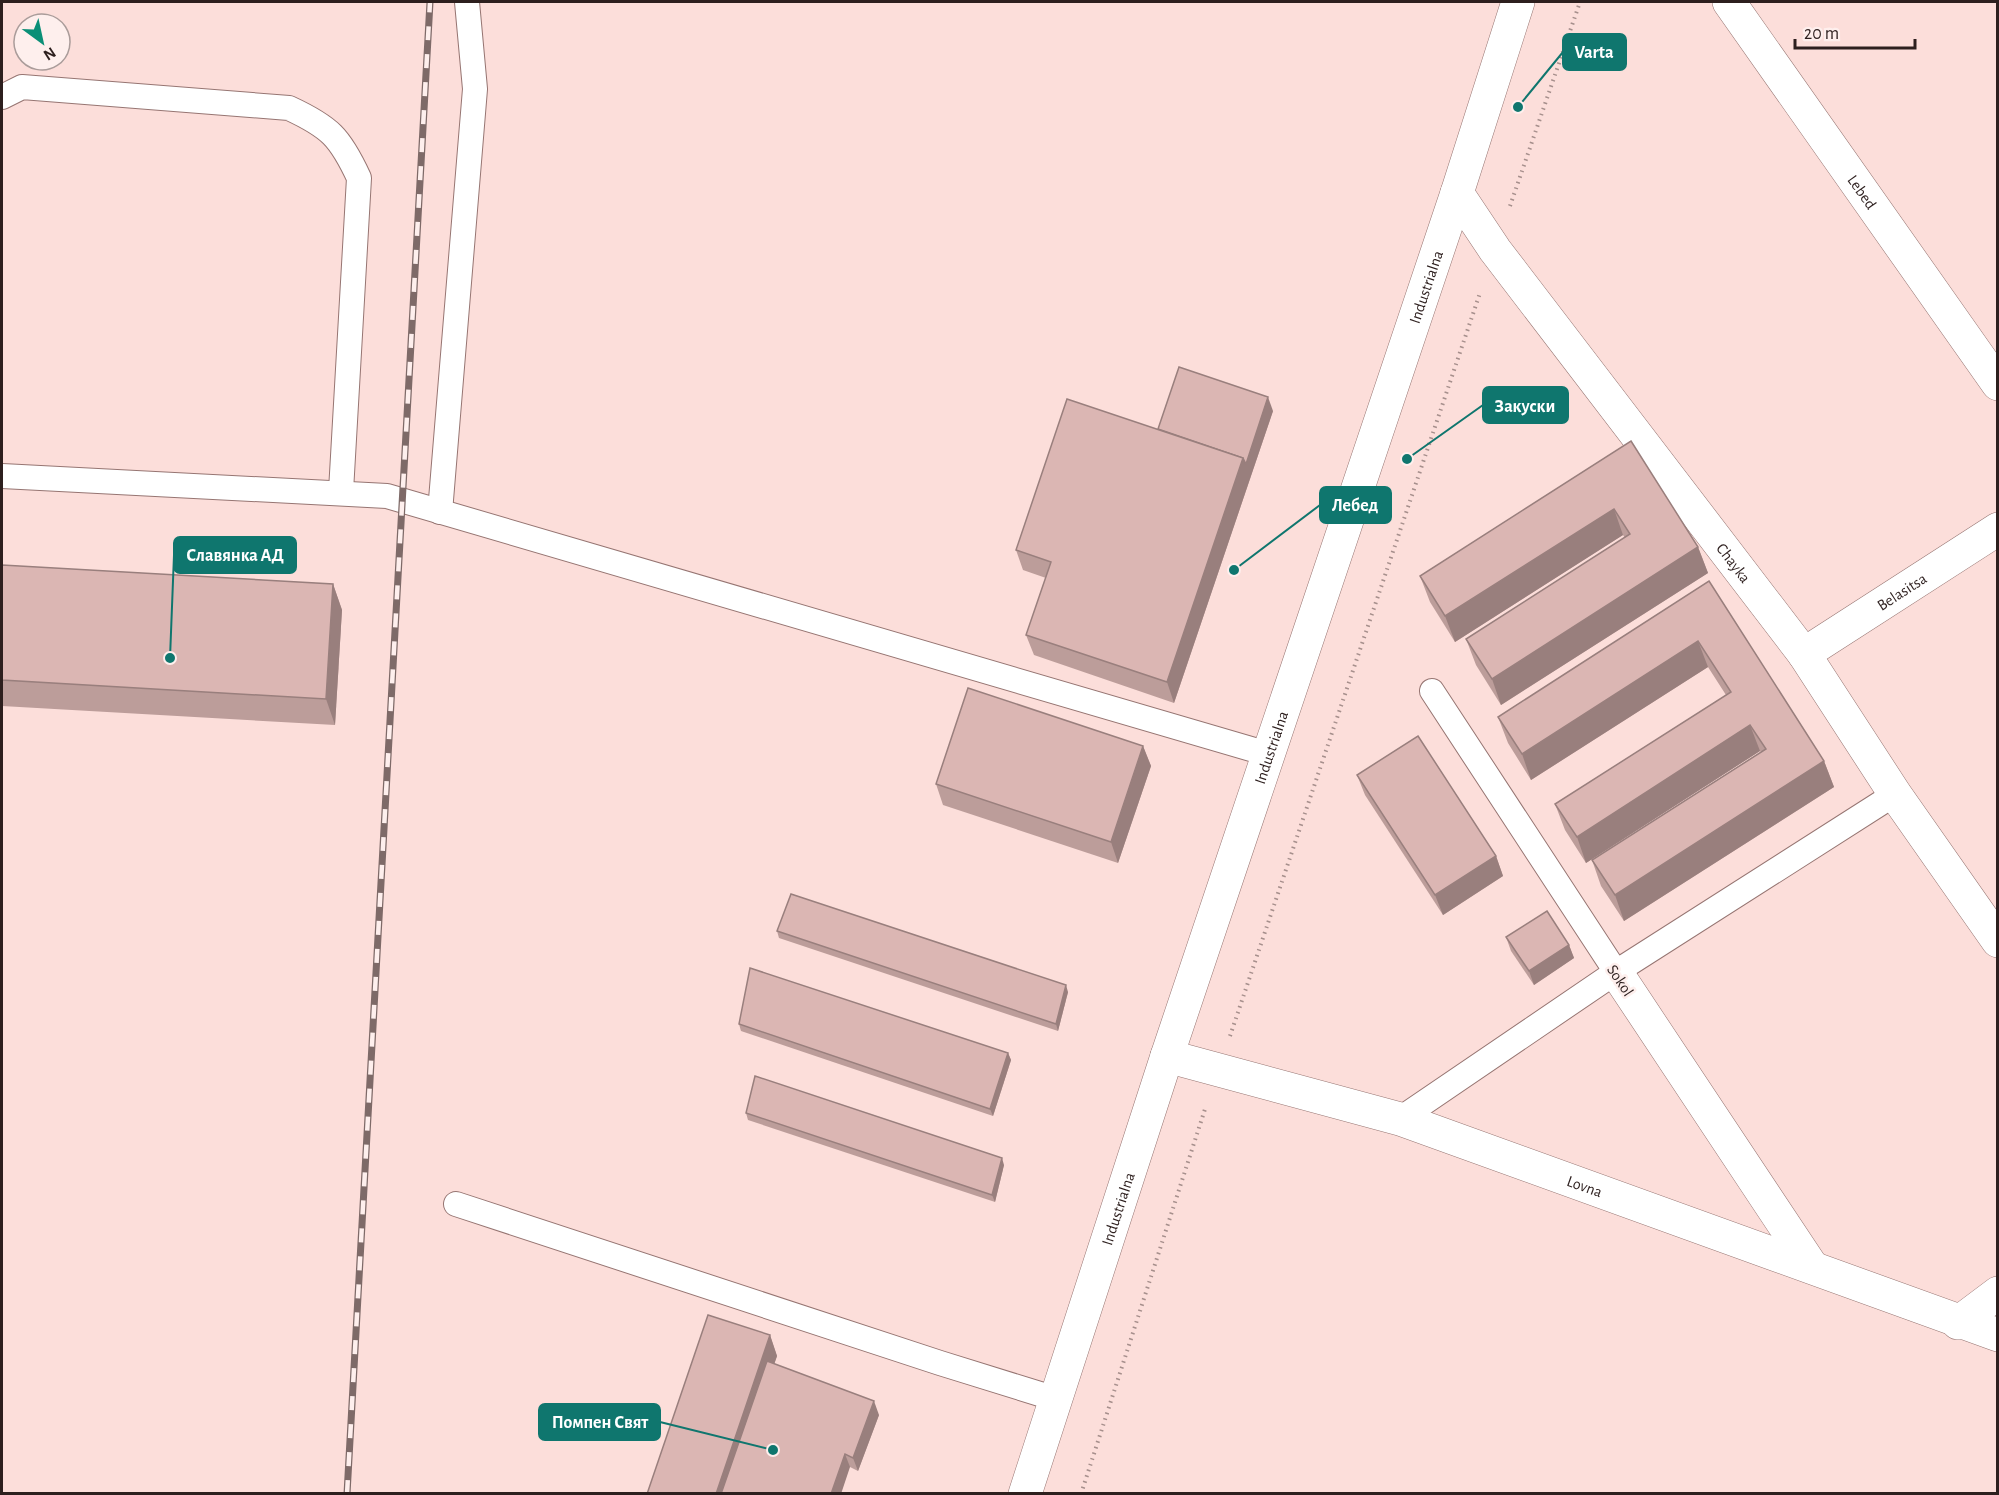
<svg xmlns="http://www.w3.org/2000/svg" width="1999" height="1495" viewBox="0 0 1999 1495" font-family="'Alegreya Sans',sans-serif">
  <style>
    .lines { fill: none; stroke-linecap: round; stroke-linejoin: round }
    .service-casing { stroke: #967572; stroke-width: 26 }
    .minor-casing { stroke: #967572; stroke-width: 34 }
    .secondary-casing { stroke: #967572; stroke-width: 34 }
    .path { stroke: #a68f8c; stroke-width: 4; stroke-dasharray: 1.5 4.5; stroke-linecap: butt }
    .service { stroke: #fff; stroke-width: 24 }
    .minor { stroke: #fff; stroke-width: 33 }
    .secondary { stroke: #fff; stroke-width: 33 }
    .rail-casing { stroke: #7e6a68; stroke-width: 7 }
    .rail { stroke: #feefed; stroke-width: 4.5; stroke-dasharray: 14; stroke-linecap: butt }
    .wall { fill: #bc9d9a }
    .shaded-wall { fill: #997f7d }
    .building { fill: #dbb6b3; stroke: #997f7d; stroke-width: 1.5 }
    .labels { text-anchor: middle; stroke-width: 5; stroke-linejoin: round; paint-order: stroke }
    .street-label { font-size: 16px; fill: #2d1f1e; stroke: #feefed }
    .leader { fill: none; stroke: #0f766e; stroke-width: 2 }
    .callout-dot { fill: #0f766e; stroke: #feefed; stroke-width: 2 }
    .callout { fill: #0f766e; stroke: #0f766e; stroke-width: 2 }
    .callout-label { font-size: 18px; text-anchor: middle; font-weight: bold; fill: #fff }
  </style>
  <rect width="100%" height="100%" fill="#fcdeda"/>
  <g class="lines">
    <defs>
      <g id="service">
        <path d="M 2,97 L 22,87 L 289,108 C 330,127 340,137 359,178 L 341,491"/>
        <path d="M 2,476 L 387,496 L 1268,754"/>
        <path d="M 440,512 L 475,89 L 467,2"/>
        <path d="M 1432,691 L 1616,972"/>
        <path d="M 1400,1119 L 1616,972 L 1895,794"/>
        <path d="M 456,1204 L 940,1363 L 1056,1399"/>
      </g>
      <g id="minor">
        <path id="s1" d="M 1729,2 L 1998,384"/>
        <path id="s2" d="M 1457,193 L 1495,250 L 1804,654 L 1895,794 L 1998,941"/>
        <path id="s3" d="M 1804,654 L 1998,529"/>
        <path d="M 1616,972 L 1812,1267"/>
        <path id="s4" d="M 1167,1056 L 1400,1119 L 1998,1335"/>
        <path d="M 1958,1323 L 1998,1293"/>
      </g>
      <g id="secondary">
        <path id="s5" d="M 1025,1494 L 1167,1056 L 1457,193 L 1518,2"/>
      </g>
    </defs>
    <use href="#service" class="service-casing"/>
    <use href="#minor" class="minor-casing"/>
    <use href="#secondary" class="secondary-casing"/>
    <g class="path">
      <path d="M 1510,206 L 1580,2"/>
      <path d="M 1230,1036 L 1480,293"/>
      <path d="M 1081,1494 L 1206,1106"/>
    </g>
    <use href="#service" class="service"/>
    <use href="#minor" class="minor"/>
    <use href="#secondary" class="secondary"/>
    <defs>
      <path id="rail" d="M 347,1494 L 430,2"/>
    </defs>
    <use href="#rail" class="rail-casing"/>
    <use href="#rail" class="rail"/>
  </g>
  <g class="wall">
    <path d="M 1273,411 L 1174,703 L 1034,655 L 1026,635 L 1046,578 L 1023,570 L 1016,550 L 1158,429 Z"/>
    <path d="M 1631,441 L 1698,547 L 1708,573 L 1501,705 L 1476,665 L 1466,639 L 1625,538 L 1623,535 L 1455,642 L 1430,602 L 1420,576 Z"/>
    <path d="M 2,565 L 333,584 L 342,610 L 335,725 L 2,706 Z"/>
    <path d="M 1709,581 L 1824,761 L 1834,787 L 1624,921 L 1601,886 L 1592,860 L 1761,752 L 1760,751 L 1586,863 L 1565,830 L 1555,804 L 1726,695 L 1708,667 L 1531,780 L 1508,743 L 1498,717 Z"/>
    <path d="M 1143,746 L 1151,766 L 1118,863 L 943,805 L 936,784 Z"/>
    <path d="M 1357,775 L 1496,856 L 1503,876 L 1443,915 L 1365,795 Z"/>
    <path d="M 777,931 L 1068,992 L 1058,1031 L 779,938 Z"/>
    <path d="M 1506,937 L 1569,945 L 1574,958 L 1534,985 L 1511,951 Z"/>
    <path d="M 739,1024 L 1008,1053 L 1011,1060 L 993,1116 L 741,1031 Z"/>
    <path d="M 746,1113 L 1004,1165 L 995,1202 L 748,1120 Z"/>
    <path d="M 770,1335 L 777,1356 L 774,1364 L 879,1415 L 858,1471 L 850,1467 L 647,1494 Z"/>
  </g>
  <g class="shaded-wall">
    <path d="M 1268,397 L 1273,411 L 1174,703 L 1167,682 L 1243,458 Z"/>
    <path d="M 1614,509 L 1623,535 L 1455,642 L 1445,616 Z"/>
    <path d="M 1698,547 L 1708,573 L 1501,705 L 1492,679 Z"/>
    <path d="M 333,584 L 342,610 L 335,725 L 326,699 Z"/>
    <path d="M 1698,641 L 1708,667 L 1531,780 L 1522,754 Z"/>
    <path d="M 1750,725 L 1760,751 L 1586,863 L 1577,837 Z"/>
    <path d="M 1143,746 L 1151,766 L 1118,863 L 1111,842 Z"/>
    <path d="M 1824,761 L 1834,787 L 1624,921 L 1615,895 Z"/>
    <path d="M 1496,856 L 1503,876 L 1443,915 L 1435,895 Z"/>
    <path d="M 1569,945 L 1574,958 L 1534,985 L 1529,971 Z"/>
    <path d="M 1066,985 L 1068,992 L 1058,1031 L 1056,1024 Z"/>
    <path d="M 1008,1053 L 1011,1060 L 993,1116 L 990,1109 Z"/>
    <path d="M 1002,1158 L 1004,1165 L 995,1202 L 992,1195 Z"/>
    <path d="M 770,1335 L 777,1356 L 730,1494 L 716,1494 Z"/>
    <path d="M 874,1401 L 879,1415 L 858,1471 L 853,1458 Z"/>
    <path d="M 845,1454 L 850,1467 L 841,1494 L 831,1494 Z"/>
  </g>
  <g class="building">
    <path d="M 1179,367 L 1268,397 L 1246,464 L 1243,458 L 1158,429 Z"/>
    <path d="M 1067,399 L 1243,458 L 1167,682 L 1026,635 L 1051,562 L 1016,550 Z"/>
    <path d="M 1631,441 L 1698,547 L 1492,679 L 1466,639 L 1630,534 L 1614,509 L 1445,616 L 1420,576 Z"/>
    <path d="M 2,565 L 333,584 L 326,699 L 2,680 Z"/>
    <path d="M 1709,581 L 1824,761 L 1615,895 L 1592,860 L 1766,749 L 1750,725 L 1577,837 L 1555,804 L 1731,692 L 1698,641 L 1522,754 L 1498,717 Z"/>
    <path d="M 968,688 L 1143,746 L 1111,842 L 936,784 Z"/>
    <path d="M 1418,736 L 1496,856 L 1435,895 L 1357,775 Z"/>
    <path d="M 791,894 L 1066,985 L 1056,1024 L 777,931 Z"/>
    <path d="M 1547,911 L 1569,945 L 1529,971 L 1506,937 Z"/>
    <path d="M 750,968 L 1008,1053 L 990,1109 L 739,1024 Z"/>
    <path d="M 755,1076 L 1002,1158 L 992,1195 L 746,1113 Z"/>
    <path d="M 708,1315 L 770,1335 L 716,1494 L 647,1494 Z"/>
    <path d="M 767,1361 L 874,1401 L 853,1458 L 845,1454 L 831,1494 L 721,1494 Z"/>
  </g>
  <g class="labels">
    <g class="street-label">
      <text dy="6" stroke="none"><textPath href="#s1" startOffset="232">Lebed</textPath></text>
      <text dy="6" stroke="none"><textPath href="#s5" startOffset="1272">Industrialna</textPath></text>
      <text dy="6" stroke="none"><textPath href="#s2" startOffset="462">Chayka</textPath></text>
      <text dy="6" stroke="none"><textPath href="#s3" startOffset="116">Belasitsa</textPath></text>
      <text dy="6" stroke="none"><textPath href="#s5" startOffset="786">Industrialna</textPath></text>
      <text transform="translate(1621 980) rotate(56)" y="6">Sokol</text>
      <text dy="6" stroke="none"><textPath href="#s4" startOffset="438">Lovna</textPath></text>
      <text dy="6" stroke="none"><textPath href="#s5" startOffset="300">Industrialna</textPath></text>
    </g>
  </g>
  <path class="leader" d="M1518 107L1563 52M1407 459L1483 405M1234 570L1320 505M170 658L174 555M773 1450L660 1422"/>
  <g class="callout-dot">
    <circle cx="1518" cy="107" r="6"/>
    <circle cx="1407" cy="459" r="6"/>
    <circle cx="1234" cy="570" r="6"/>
    <circle cx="170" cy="658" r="6"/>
    <circle cx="773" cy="1450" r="6"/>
  </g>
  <g class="callout">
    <rect x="1563" y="34" width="63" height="36" rx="6"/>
    <rect x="1483" y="387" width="85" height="36" rx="6"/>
    <rect x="1320" y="487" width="71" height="36" rx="6"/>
    <rect x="174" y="537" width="122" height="36" rx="6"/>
    <rect x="539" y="1404" width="121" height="36" rx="6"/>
  </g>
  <g class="callout-label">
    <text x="1594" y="58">Varta</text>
    <text x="1525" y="412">Закуски</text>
    <text x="1355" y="511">Лебед</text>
    <text x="235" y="561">Славянка АД</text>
    <text x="600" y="1428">Помпен Свят</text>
  </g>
  <rect width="1999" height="1495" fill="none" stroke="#2d1f1e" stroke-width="6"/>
  <g transform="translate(42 42) rotate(147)"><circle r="28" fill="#feefed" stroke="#aa9c9a" stroke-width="1.5"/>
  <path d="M0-4.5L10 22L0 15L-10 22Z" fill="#0b8f77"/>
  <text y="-9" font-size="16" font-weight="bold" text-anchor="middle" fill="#2d1f1e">N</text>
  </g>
  <path d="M1795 39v9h120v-9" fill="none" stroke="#2d1f1e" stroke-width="3"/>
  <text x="1804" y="39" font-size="18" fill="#2d1f1e" stroke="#feefed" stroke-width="4.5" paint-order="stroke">20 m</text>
</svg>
